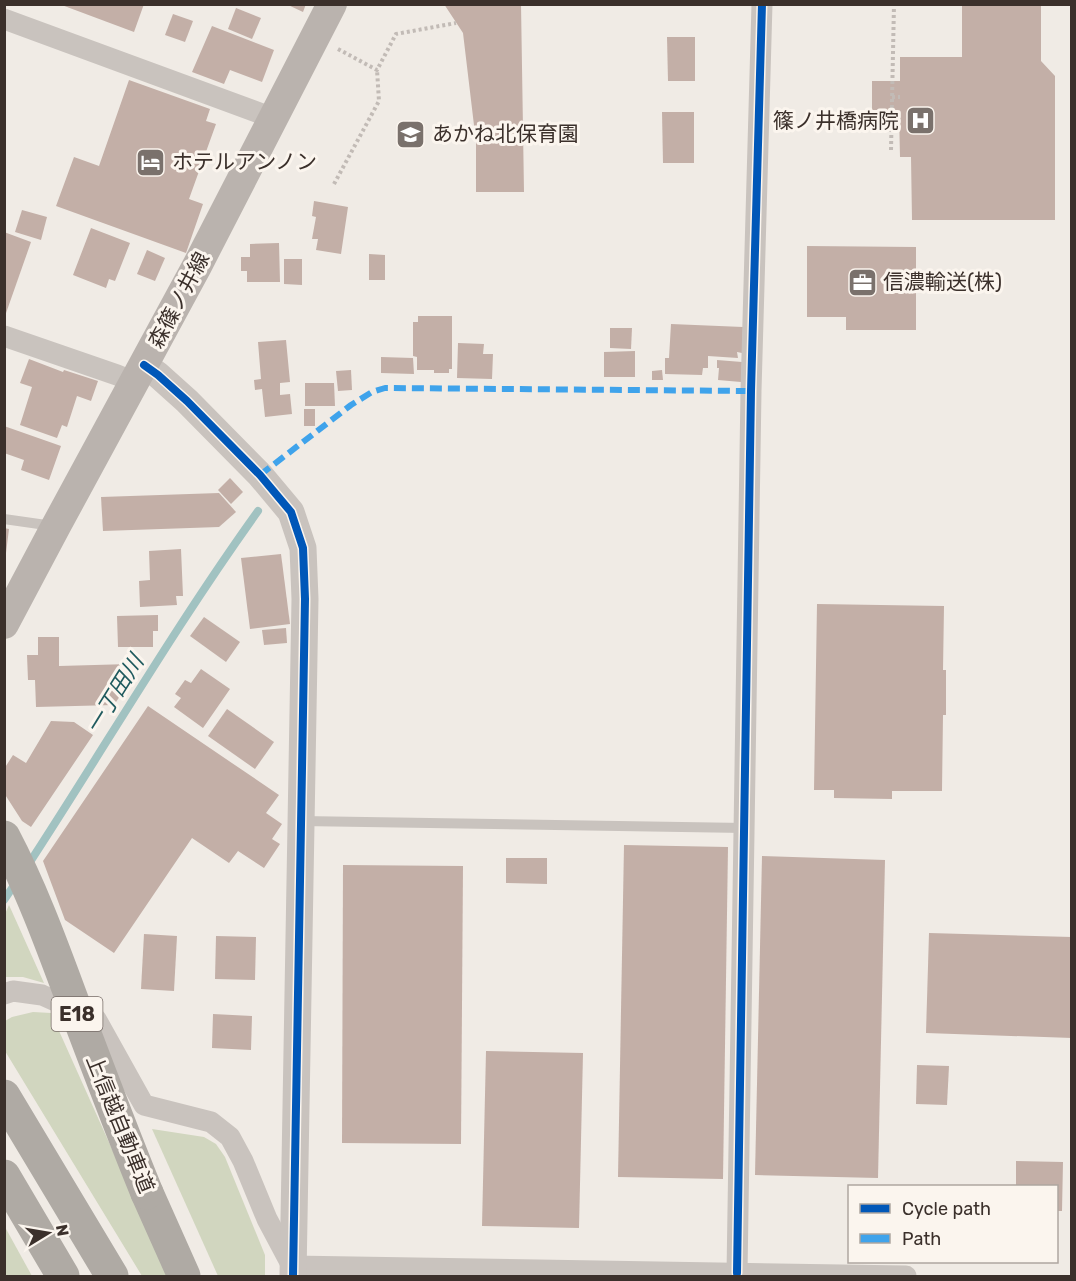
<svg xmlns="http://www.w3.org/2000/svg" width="1076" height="1281" viewBox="0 0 1076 1281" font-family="Rubik,'Noto Sans JP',sans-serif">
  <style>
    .green { fill: #d1d6bf }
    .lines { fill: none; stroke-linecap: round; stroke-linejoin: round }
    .stream { stroke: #a1c2c1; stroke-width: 8 }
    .building { fill: #c3afa7 }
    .path { stroke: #c2bbb6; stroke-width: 4; stroke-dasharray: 3 3; stroke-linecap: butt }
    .service { stroke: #c9c3be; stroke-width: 10 }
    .minor { stroke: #c9c3be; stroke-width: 21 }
    .tertiary { stroke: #c9c3be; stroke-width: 27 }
    .secondary { stroke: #bab3ae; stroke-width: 30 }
    .motorway { stroke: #afaaa4; stroke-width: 33 }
    .motorway-bridge { stroke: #afaaa4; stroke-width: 33 }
    .quiet { stroke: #3fa3eb; stroke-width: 6; stroke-dasharray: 12 6; stroke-linecap: butt }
    .cycleway-casing { stroke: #fbf5ee; stroke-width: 11 }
    .cycleway { stroke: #0057b8; stroke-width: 8 }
    .labels { text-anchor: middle; stroke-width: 6; stroke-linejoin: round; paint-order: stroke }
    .shield { fill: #fbf5ee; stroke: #756b66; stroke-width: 1.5 }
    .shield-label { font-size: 20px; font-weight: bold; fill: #3b302b }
    .poi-label { font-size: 21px; fill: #3b302b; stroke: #fbf5ee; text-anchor: start }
    .street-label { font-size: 21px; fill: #3b302b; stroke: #fbf5ee }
    .water-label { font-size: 22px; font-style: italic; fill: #1f5a5e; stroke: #fbf5ee }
  </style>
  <rect width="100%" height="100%" fill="#f0ebe5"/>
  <g class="green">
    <path d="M 9,905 L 44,983 L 23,977 L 5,977 L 5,914 Z"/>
    <path d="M 33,1012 L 51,1013 L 120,1167 L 172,1276 L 142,1276 L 5,1051 L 5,1021 L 12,1017 Z"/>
    <path d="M 152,1129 L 204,1137 L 216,1144 L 225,1157 L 265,1255 L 265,1276 L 218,1276 Z"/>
    <path d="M 4,1227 L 5,1227 L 32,1276 L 5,1276 Z"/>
  </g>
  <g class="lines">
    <g class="stream">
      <path d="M 28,865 C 105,747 176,625 258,511"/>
      <path d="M 4,900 L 17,881"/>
    </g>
  </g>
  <g class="building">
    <path d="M 59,4 L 144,4 L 134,32 Z"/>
    <path d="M 286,4 L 306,4 L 303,12 Z"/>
    <path d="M 444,4 L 521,4 L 524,192 L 476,192 L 476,142 L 463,33 Z"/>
    <path d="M 962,4 L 1041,4 L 1041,61 L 1055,76 L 1055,220 L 912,220 L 911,157 L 900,157 L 899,112 L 872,111 L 872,81 L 900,81 L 900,57 L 962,57 Z"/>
    <path d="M 236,8 L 261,18 L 252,39 L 228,29 Z"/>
    <path d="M 173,14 L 193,21 L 185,42 L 165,35 Z"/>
    <path d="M 212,26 L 274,50 L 262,82 L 230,70 L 224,84 L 192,72 Z"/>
    <path d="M 667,37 L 695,37 L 695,81 L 668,81 Z"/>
    <path d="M 129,80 L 210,109 L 206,121 L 216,124 L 189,199 L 203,204 L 186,253 L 56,206 L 74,157 L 99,166 Z"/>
    <path d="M 662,112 L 694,112 L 694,163 L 663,163 Z"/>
    <path d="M 314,201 L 348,207 L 341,254 L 316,250 L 318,239 L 312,239 L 316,217 L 312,216 Z"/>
    <path d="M 22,210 L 47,217 L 41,240 L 15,232 Z"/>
    <path d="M 91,228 L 130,243 L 115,281 L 109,279 L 106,288 L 73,275 Z"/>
    <path d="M 4,232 L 31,242 L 5,316 L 4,316 Z"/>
    <path d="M 279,243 L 280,282 L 247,282 L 247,271 L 241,271 L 241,257 L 250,257 L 250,244 Z"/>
    <path d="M 807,246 L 916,247 L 916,330 L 846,330 L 846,317 L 807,317 Z"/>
    <path d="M 147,250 L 165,258 L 155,281 L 137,274 Z"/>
    <path d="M 369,254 L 385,255 L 385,280 L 369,280 Z"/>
    <path d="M 284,259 L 302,259 L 302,285 L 284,284 Z"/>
    <path d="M 418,316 L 452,316 L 452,369 L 449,369 L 449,373 L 434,373 L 434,370 L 417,370 L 417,357 L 413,356 L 413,322 L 418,322 Z"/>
    <path d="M 671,324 L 743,327 L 742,353 L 737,352 L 738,358 L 708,356 L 708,368 L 703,368 L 702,375 L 665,374 L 665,358 L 669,358 Z"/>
    <path d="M 610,328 L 632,328 L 631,349 L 610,348 Z"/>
    <path d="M 286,340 L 290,382 L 280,383 L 280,395 L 290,394 L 292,414 L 265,417 L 262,389 L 255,390 L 254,380 L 261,379 L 258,342 Z"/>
    <path d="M 458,343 L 484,344 L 483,354 L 493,354 L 492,379 L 457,378 Z"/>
    <path d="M 635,351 L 635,377 L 604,377 L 604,352 Z"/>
    <path d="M 381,357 L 413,358 L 414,374 L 381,373 Z"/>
    <path d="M 29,359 L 63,372 L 64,370 L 98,381 L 91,401 L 77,396 L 67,427 L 62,425 L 57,438 L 20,425 L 32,387 L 20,383 Z"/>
    <path d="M 717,360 L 742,362 L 741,382 L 718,380 L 719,368 L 717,368 Z"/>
    <path d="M 351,370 L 352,390 L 338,391 L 336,371 Z"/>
    <path d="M 662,370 L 663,380 L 652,380 L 652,371 Z"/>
    <path d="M 305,383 L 334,383 L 335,406 L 305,406 Z"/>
    <rect x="304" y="409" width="11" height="17"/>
    <path d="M 4,426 L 61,446 L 49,480 L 21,470 L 24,460 L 4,453 Z"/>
    <path d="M 230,478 L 243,492 L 231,504 L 218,490 Z"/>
    <path d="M 219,493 L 236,512 L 219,527 L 103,531 L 101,497 Z"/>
    <path d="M 4,528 L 9,529 L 6,553 L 4,553 Z"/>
    <path d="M 181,549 L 183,596 L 176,596 L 177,605 L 140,607 L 139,581 L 150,580 L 149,551 Z"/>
    <path d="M 281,554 L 290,624 L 250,629 L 241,558 Z"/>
    <path d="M 817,604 L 944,606 L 943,670 L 946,670 L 946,715 L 943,715 L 942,791 L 892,791 L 892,799 L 834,798 L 834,790 L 814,790 Z"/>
    <path d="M 158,615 L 158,631 L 153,631 L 153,647 L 118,647 L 117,616 Z"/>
    <path d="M 204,617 L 240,642 L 226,662 L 190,636 Z"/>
    <path d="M 286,628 L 287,643 L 264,645 L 262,630 Z"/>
    <path d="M 38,637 L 59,637 L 59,666 L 130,664 L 130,681 L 114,705 L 36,707 L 35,680 L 28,680 L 27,655 L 38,655 Z"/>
    <path d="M 201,669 L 230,689 L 203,728 L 174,707 L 181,698 L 175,694 L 185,680 L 191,683 Z"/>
    <path d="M 148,706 L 279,795 L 266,813 L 282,824 L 272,839 L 280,844 L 264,868 L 238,851 L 229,863 L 192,838 L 114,953 L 65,920 L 43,861 Z"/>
    <path d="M 227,709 L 274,742 L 255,769 L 208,736 Z"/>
    <path d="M 51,721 L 74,722 L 93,735 L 31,827 L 22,821 L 4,793 L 4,769 L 13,755 L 26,763 Z"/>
    <path d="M 624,845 L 728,847 L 723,1179 L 618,1177 Z"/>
    <path d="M 762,856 L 885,860 L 878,1178 L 755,1175 Z"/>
    <path d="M 506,858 L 547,858 L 547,884 L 506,883 Z"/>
    <path d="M 343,865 L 463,866 L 461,1144 L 342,1143 Z"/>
    <path d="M 929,933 L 1072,937 L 1072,1038 L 926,1033 Z"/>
    <path d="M 144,934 L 177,936 L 174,991 L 141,989 Z"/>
    <path d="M 216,936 L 256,937 L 255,980 L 215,979 Z"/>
    <path d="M 213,1014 L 252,1016 L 251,1050 L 212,1048 Z"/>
    <path d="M 486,1051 L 583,1053 L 579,1228 L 482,1226 Z"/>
    <path d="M 917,1065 L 949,1066 L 947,1105 L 916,1104 Z"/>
    <path d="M 1016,1161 L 1063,1162 L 1062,1211 L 1056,1211 L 1056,1186 L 1016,1186 Z"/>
  </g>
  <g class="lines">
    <g class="path">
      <path d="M 338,49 L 377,70 L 396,34 L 456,23"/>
      <path d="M 892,97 L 900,97"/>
      <path d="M 891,150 L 894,4"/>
      <path d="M 334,184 L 379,101 L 377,70"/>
    </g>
    <g class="service">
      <path d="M 4,519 L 53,526"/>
      <path d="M 301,821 L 745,828"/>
    </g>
    <g class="minor">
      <path d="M 4,19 L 273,118"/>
      <path d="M 4,336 L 117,375 L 134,382"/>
      <path d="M 4,994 L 13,991 L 42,995 L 96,1019 L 144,1105 L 211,1122 L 230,1137 L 243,1161 L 267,1219 L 292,1266 L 906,1276"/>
      <path d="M 737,1273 L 751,391 L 762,4"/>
    </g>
    <path class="tertiary" d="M 144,365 L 158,375 L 187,401 L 260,475 L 291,512 L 303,548 L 305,599 L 293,1276"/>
    <path class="secondary" d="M 4,624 L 56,526 L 197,266 L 332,4"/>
    <g class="motorway">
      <path d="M 4,1096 L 112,1276"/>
      <path d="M 4,1176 L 63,1276"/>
      <path d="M 147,1193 L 184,1276"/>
    </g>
    <path class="motorway-bridge" d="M 4,837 C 33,892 54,951 76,1010 C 99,1071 122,1132 147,1193"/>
    <path class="quiet" d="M 260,475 L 351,405 L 372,392 L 385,388 L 751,391"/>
    <defs>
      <g id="cycleway">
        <path d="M 144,365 L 158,375 L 187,401 L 260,475 L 291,512 L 303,548 L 305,599 L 293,1276"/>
        <path d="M 737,1273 L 751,391 L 762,4"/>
      </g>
    </defs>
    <use href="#cycleway" class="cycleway-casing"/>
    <use href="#cycleway" class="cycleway"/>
  </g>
  <defs>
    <symbol id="hospital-square" viewBox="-11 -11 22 22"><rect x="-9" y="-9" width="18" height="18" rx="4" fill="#7a716c" stroke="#fbf5ee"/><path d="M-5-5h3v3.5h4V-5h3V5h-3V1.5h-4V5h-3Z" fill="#fff"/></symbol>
    <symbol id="school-square" viewBox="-11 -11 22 22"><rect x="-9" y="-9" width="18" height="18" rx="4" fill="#7a716c" stroke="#fbf5ee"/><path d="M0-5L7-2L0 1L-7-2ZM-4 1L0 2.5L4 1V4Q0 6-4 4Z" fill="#fff"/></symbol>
    <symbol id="hotel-square" viewBox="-11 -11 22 22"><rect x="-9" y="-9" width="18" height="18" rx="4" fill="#7a716c" stroke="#fbf5ee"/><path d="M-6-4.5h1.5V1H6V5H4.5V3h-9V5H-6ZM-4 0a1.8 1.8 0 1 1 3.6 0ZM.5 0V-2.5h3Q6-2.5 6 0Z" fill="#fff"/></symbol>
    <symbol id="office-square" viewBox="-11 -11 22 22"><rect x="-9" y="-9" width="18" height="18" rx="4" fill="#7a716c" stroke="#fbf5ee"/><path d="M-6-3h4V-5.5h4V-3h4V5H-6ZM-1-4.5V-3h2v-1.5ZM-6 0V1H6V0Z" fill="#fff"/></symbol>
  </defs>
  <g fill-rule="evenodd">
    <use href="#hospital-square" x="904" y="104" width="33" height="33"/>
    <use href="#school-square" x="394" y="118" width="33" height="33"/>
    <use href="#hotel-square" x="134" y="146" width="33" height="33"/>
    <use href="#office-square" x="846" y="266" width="33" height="33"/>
  </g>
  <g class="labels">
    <rect class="shield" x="51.5" y="997" width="51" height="34" rx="4.5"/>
    <g class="shield-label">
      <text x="77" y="1021">E18</text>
    </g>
    <g class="poi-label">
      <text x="899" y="128" text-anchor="end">篠ノ井橋病院</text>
      <text x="432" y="141">あかね北保育園</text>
      <text x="172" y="169">ホテルアンノン</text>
      <text x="883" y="289">信濃輸送(株)</text>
    </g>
    <g class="street-label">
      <text transform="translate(179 300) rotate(-62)" y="7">森篠ノ井線</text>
      <text transform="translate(120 1124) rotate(68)" y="7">上信越自動車道</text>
    </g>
    <g class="water-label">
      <text transform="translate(114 694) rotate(-58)" y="8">一丁田川</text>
    </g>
  </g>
  <rect width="1076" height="1281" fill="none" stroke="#3b302b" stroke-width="12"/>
  <rect x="848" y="1185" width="210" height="78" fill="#fbf5ee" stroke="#aea6a0" stroke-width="1.5"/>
  <rect x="860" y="1204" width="30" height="9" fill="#0057b8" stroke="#aea6a0" stroke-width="1.5"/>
  <text x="902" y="1215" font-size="18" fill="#3b302b">Cycle path</text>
  <rect x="860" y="1234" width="30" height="9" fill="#3fa3eb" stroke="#aea6a0" stroke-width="1.5"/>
  <text x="902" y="1245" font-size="18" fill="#3b302b">Path</text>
  <g transform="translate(48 1233) rotate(79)" stroke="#fbf5ee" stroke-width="4.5" paint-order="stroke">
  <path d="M0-4.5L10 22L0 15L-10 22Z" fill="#3b302b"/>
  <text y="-9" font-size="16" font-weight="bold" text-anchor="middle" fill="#3b302b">N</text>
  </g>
</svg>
